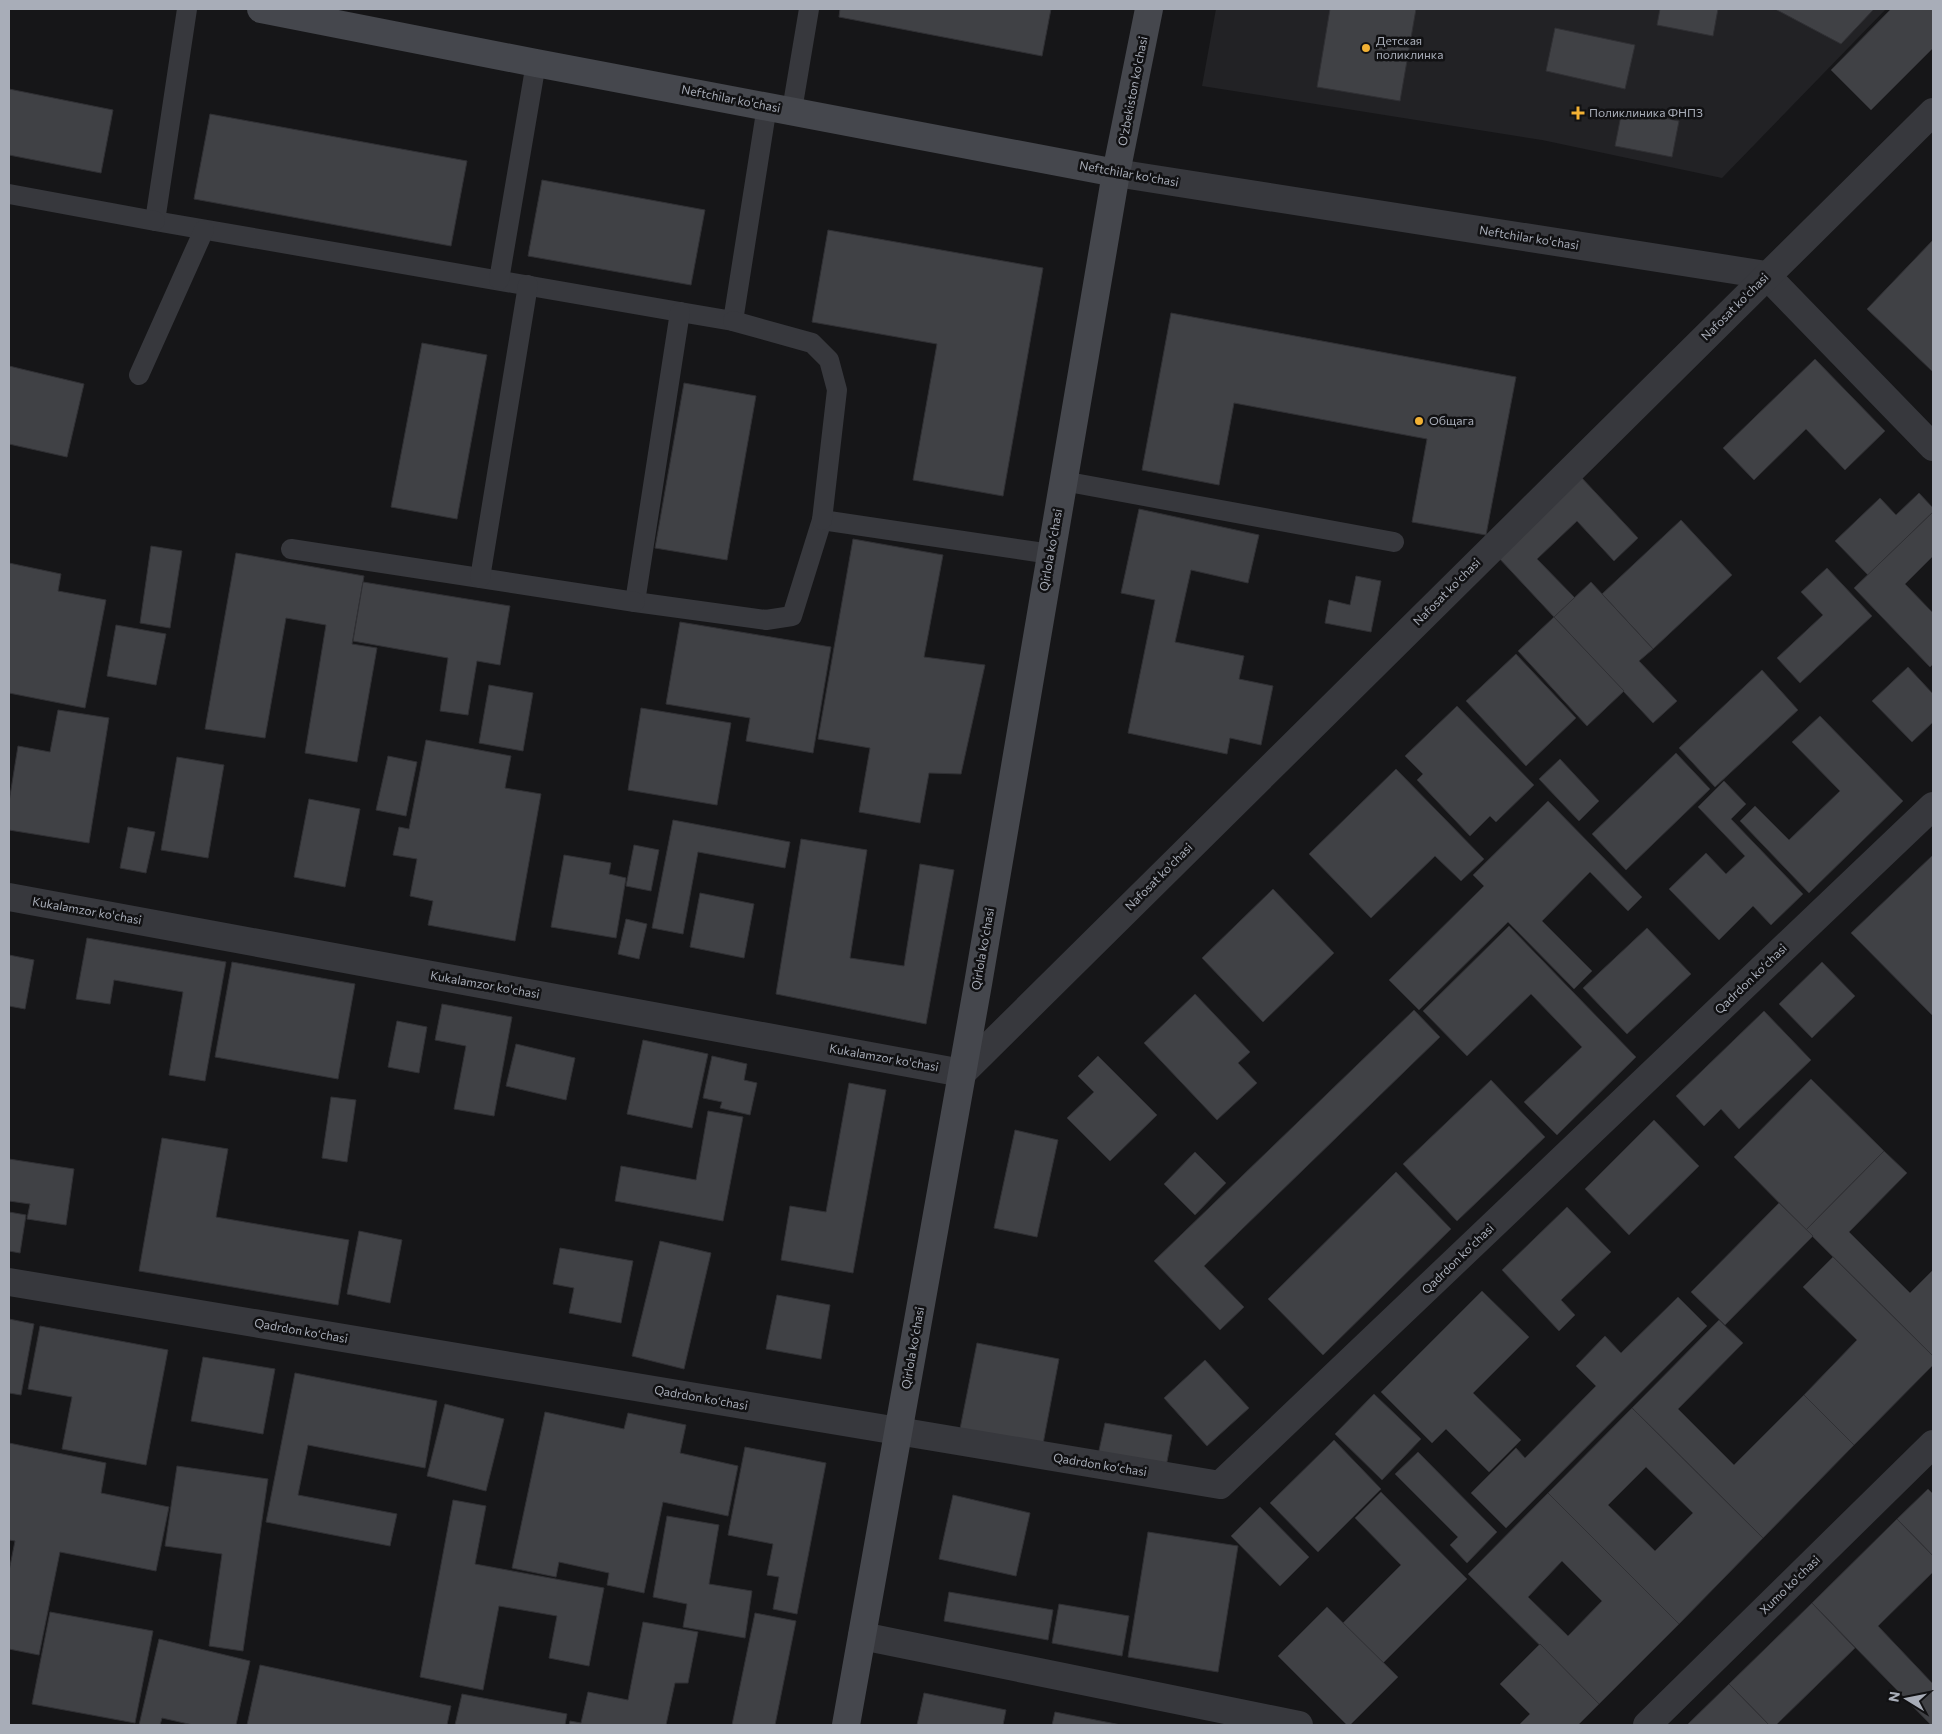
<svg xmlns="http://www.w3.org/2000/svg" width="1942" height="1734" viewBox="0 0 1942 1734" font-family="Commissioner,sans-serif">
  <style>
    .built { fill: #222225 }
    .building { fill: #404145; stroke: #303034; fill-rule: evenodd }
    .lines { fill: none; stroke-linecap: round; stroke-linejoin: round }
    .lane { stroke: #37383d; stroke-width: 20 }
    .street { stroke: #37383d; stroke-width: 28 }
    .secondary { stroke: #45474d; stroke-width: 28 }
    .poi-dot { fill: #f2b134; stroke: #111113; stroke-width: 2 }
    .labels { text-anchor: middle; stroke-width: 5; stroke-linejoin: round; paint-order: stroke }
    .poi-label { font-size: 12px; fill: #a8adb8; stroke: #111113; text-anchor: start }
    .street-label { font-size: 12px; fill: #a8adb8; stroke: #111113 }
  </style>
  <rect width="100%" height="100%" fill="#161618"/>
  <path class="built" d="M 1216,9 L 1886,9 L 1722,178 L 1542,140 L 1202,86 Z"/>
  <g class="building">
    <path d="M 840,9 L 1051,9 L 1042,56 L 839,17 Z"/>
    <path d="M 1330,9 L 1416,9 L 1400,101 L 1317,87 Z"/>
    <path d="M 1660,9 L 1718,9 L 1713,36 L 1657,25 Z"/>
    <path d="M 1775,9 L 1874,9 L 1841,44 Z"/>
    <path d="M 1891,9 L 1933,9 L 1933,48 L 1871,110 L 1831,70 Z"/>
    <path d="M 1555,28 L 1635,45 L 1625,89 L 1546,71 Z"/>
    <path d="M 9,89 L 113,110 L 101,173 L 9,155 Z"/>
    <path d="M 1622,110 L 1679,121 L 1672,157 L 1615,146 Z"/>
    <path d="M 210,114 L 467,161 L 451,246 L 194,199 Z"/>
    <path d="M 542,180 L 705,210 L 691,285 L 528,256 Z"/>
    <path d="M 828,230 L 1043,268 L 1003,496 L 913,480 L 937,344 L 812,322 Z"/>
    <path d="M 1933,240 L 1933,372 L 1867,309 Z"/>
    <path d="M 1171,313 L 1516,377 L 1486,535 L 1412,522 L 1427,439 L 1234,403 L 1219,485 L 1142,470 Z"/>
    <path d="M 422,343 L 487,355 L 457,519 L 391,507 Z"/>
    <path d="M 1815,359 L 1885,431 L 1845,470 L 1806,429 L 1754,480 L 1723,448 Z"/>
    <path d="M 9,366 L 84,384 L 67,457 L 9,444 Z"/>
    <path d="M 684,383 L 756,396 L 727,560 L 655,548 Z"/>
    <path d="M 1581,477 L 1638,538 L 1614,561 L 1577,521 L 1537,559 L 1575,598 L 1554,617 L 1497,556 Z"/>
    <path d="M 1919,493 L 1933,508 L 1933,512 L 1868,575 L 1835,541 L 1880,498 L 1896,515 Z"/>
    <path d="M 1139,509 L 1259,535 L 1248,583 L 1191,570 L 1175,642 L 1244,656 L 1239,679 L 1273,686 L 1261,745 L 1230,738 L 1227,754 L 1128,733 L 1155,600 L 1121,593 Z"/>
    <path d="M 1933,512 L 1933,556 L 1905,584 L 1933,613 L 1933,664 L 1930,667 L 1854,588 Z"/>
    <path d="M 1681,520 L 1732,575 L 1653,649 L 1602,594 Z"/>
    <path d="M 853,539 L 943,555 L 924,657 L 985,665 L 961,774 L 929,773 L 920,823 L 859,812 L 870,748 L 818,739 Z"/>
    <path d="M 151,546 L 182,551 L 170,628 L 140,623 Z"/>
    <path d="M 236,553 L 364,576 L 352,644 L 377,648 L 357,762 L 305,753 L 326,625 L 286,618 L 265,738 L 205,729 Z"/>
    <path d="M 9,563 L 61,574 L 58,591 L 106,600 L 85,708 L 9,693 Z"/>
    <path d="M 1827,568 L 1872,616 L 1800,683 L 1777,658 L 1823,615 L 1801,592 Z"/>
    <path d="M 1356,576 L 1381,581 L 1371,632 L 1325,623 L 1329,600 L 1350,605 Z"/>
    <path d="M 363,582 L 510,606 L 500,665 L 477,661 L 468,715 L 440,711 L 448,658 L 353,641 Z"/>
    <path d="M 1591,582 L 1653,649 L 1639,661 L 1677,701 L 1653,723 L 1554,617 Z"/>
    <path d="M 1554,617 L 1624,691 L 1587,726 L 1518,651 Z"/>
    <path d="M 680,622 L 831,647 L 813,753 L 746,741 L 750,718 L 666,704 Z"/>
    <path d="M 116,625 L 166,634 L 156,685 L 107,676 Z"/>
    <path d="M 1516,654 L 1576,718 L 1526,766 L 1466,701 Z"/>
    <path d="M 1908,667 L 1933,694 L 1933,722 L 1912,742 L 1872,701 Z"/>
    <path d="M 1762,670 L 1798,710 L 1715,787 L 1679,748 Z"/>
    <path d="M 489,685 L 533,693 L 523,751 L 479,743 Z"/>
    <path d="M 1457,706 L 1534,785 L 1496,822 L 1490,816 L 1470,836 L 1417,780 L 1423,774 L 1405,756 Z"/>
    <path d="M 641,708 L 731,723 L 717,805 L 628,790 Z"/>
    <path d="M 58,710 L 109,718 L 89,843 L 9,830 L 9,802 L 18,746 L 50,752 Z"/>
    <path d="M 1820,716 L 1903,801 L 1809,893 L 1740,821 L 1755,806 L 1789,840 L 1840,791 L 1792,742 Z"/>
    <path d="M 426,740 L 511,756 L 505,788 L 541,794 L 515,941 L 428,925 L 433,901 L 410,896 L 417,859 L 393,855 L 399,827 L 409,829 Z"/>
    <path d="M 1676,753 L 1710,789 L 1626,870 L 1592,834 Z"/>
    <path d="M 388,756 L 417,762 L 406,816 L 376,810 Z"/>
    <path d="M 177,757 L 224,765 L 208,858 L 161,850 Z"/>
    <path d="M 1560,759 L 1599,801 L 1579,821 L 1539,779 Z"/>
    <path d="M 1396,769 L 1484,859 L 1461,881 L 1435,856 L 1371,918 L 1309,854 Z"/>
    <path d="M 1724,781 L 1746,804 L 1731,819 L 1803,894 L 1771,925 L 1753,906 L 1719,940 L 1669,889 L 1706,853 L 1726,874 L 1745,856 L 1698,807 Z"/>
    <path d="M 309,799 L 360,809 L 345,887 L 294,877 Z"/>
    <path d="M 1548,801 L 1642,897 L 1628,911 L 1590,872 L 1542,921 L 1592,971 L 1574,989 L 1508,922 L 1419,1010 L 1389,980 L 1484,886 L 1473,875 Z"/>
    <path d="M 673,820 L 790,842 L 785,868 L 698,852 L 683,934 L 652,928 Z"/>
    <path d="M 128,827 L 155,832 L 146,873 L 120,868 Z"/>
    <path d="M 801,839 L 867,850 L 850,958 L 904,966 L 920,864 L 954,870 L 926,1024 L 776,994 Z"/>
    <path d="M 634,845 L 659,850 L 651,891 L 626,886 Z"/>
    <path d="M 564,855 L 611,863 L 609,874 L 626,878 L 616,938 L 551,927 Z"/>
    <path d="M 1933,855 L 1933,1016 L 1851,933 Z"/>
    <path d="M 1273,889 L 1334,953 L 1263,1022 L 1202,958 Z"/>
    <path d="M 700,893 L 754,904 L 744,958 L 690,947 Z"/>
    <path d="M 626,919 L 647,924 L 639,959 L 618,954 Z"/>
    <path d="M 1509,926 L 1636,1057 L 1557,1135 L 1524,1102 L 1582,1047 L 1531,994 L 1467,1056 L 1423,1011 Z"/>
    <path d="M 1647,928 L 1691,974 L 1627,1034 L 1583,988 Z"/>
    <path d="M 87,938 L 226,962 L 205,1081 L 169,1075 L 183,992 L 114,980 L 110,1004 L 76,999 Z"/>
    <path d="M 9,955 L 34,960 L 25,1009 L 9,1006 Z"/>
    <path d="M 232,962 L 355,984 L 338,1079 L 215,1057 Z"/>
    <path d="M 1822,962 L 1855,996 L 1812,1038 L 1779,1004 Z"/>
    <path d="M 1195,994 L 1250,1052 L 1238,1063 L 1257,1083 L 1217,1120 L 1144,1043 Z"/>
    <path d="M 442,1004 L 512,1017 L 494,1116 L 454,1109 L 466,1046 L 435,1040 Z"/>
    <path d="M 1414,1010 L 1440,1037 L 1204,1266 L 1244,1307 L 1220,1330 L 1154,1261 Z"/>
    <path d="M 1764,1011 L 1811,1060 L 1739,1129 L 1721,1109 L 1704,1126 L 1676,1096 Z"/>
    <path d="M 397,1021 L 427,1027 L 419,1073 L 388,1067 Z"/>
    <path d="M 643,1040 L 708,1054 L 692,1128 L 627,1114 Z"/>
    <path d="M 516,1044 L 575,1058 L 566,1100 L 506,1086 Z"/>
    <path d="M 712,1056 L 747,1064 L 744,1080 L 757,1083 L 750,1115 L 720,1108 L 722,1102 L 703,1098 Z"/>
    <path d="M 1098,1056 L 1157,1115 L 1110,1161 L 1067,1118 L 1094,1092 L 1078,1076 Z"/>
    <path d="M 1811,1079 L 1884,1151 L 1806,1230 L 1734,1157 Z"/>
    <path d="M 1491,1080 L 1545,1137 L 1457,1221 L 1403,1164 Z"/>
    <path d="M 849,1083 L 886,1090 L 853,1273 L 781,1260 L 790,1206 L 826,1212 Z"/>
    <path d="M 331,1097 L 356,1100 L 347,1162 L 322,1158 Z"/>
    <path d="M 708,1111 L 743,1117 L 723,1221 L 615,1201 L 621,1166 L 696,1180 Z"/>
    <path d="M 1654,1120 L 1699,1166 L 1629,1235 L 1585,1189 Z"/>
    <path d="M 1015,1130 L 1058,1140 L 1037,1237 L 994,1228 Z"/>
    <path d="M 162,1138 L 228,1149 L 216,1217 L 349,1240 L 338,1305 L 139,1271 Z"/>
    <path d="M 1884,1151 L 1907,1173 L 1849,1232 L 1910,1293 L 1933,1270 L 1933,1356 L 1806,1230 Z"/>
    <path d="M 1195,1152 L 1226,1183 L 1195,1215 L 1164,1184 Z"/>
    <path d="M 9,1159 L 74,1169 L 66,1225 L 27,1219 L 30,1204 L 9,1201 Z"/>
    <path d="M 1396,1172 L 1451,1229 L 1323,1355 L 1268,1299 Z"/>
    <path d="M 1779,1203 L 1813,1236 L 1725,1325 L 1691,1292 Z"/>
    <path d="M 1567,1207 L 1611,1252 L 1561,1300 L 1575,1315 L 1559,1331 L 1502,1270 Z"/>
    <path d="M 9,1212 L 26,1215 L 20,1253 L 9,1251 Z"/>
    <path d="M 359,1231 L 402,1240 L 390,1303 L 347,1294 Z"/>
    <path d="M 660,1241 L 711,1253 L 684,1369 L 632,1356 Z"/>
    <path d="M 560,1248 L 633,1261 L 621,1323 L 569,1313 L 574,1288 L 553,1284 Z"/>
    <path d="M 1833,1257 L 1933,1356 L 1933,1365 L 1854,1445 L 1804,1395 L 1857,1340 L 1803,1287 Z"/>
    <path d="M 1482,1291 L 1529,1337 L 1473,1393 L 1521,1440 L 1489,1472 L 1446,1429 L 1432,1443 L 1381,1392 Z"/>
    <path d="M 777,1295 L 830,1305 L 821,1359 L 766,1349 Z"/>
    <path d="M 1678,1297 L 1707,1326 L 1506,1528 L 1471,1493 L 1516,1448 L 1525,1458 L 1596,1386 L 1576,1366 L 1605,1336 L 1621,1353 Z"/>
    <path d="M 9,1319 L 34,1324 L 21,1395 L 9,1393 Z"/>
    <path d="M 1719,1320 L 1743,1343 L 1678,1409 L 1734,1465 L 1804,1395 L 1854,1445 L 1763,1538 L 1632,1408 Z"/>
    <path d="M 40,1326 L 168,1350 L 146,1465 L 62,1449 L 72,1397 L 28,1389 Z"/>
    <path d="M 977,1343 L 1059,1359 L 1043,1444 L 960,1429 Z"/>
    <path d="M 203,1357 L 275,1369 L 263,1434 L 191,1421 Z"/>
    <path d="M 1205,1360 L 1249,1408 L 1207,1446 L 1164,1398 Z"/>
    <path d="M 295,1373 L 437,1401 L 425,1468 L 308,1445 L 298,1495 L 397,1514 L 390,1546 L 266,1522 Z"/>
    <path d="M 1374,1394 L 1421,1439 L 1382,1480 L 1335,1434 Z"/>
    <path d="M 445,1404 L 504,1419 L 486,1491 L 427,1476 Z"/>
    <path d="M 1632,1408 L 1763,1538 L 1679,1624 L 1548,1493 ZM 1646,1467 L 1693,1513 L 1655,1551 L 1608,1505 Z"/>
    <path d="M 545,1412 L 624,1429 L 628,1413 L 686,1425 L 680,1453 L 738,1466 L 728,1516 L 663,1502 L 644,1593 L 607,1585 L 609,1573 L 559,1562 L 556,1577 L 512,1568 Z"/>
    <path d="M 1105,1423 L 1172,1435 L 1166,1467 L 1098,1455 Z"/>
    <path d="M 1334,1440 L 1381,1489 L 1318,1552 L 1270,1503 Z"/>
    <path d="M 9,1443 L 106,1463 L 101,1493 L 169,1507 L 156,1571 L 60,1552 L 39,1655 L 9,1649 L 9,1571 L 15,1541 L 9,1540 Z"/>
    <path d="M 745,1447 L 826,1463 L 797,1614 L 773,1609 L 779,1577 L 767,1575 L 773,1544 L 728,1535 Z"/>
    <path d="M 1418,1452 L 1497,1532 L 1467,1563 L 1450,1545 L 1458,1537 L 1395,1474 Z"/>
    <path d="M 177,1466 L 268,1479 L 243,1651 L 209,1646 L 222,1554 L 165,1546 Z"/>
    <path d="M 1928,1489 L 1933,1494 L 1933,1556 L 1897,1519 Z"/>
    <path d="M 1381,1492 L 1467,1579 L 1383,1663 L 1343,1623 L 1401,1565 L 1355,1518 Z"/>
    <path d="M 1548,1493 L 1679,1624 L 1599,1704 L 1468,1574 ZM 1562,1561 L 1602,1601 L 1568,1636 L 1528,1597 Z"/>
    <path d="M 953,1495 L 1030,1513 L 1016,1576 L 939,1559 Z"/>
    <path d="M 453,1500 L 486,1506 L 475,1564 L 604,1588 L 589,1666 L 549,1658 L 557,1616 L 499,1606 L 483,1690 L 420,1677 Z"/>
    <path d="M 1260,1507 L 1309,1557 L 1280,1586 L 1231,1536 Z"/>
    <path d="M 667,1516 L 719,1525 L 709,1584 L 752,1591 L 745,1638 L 683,1627 L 687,1604 L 653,1597 Z"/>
    <path d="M 1897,1519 L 1933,1556 L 1933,1572 L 1878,1626 L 1933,1684 L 1933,1725 L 1931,1725 L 1812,1603 Z"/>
    <path d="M 1148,1532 L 1238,1546 L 1218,1672 L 1128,1657 Z"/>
    <path d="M 949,1592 L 1053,1610 L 1048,1640 L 944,1621 Z"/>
    <path d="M 1812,1603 L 1855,1648 L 1776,1725 L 1769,1725 L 1729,1684 Z"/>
    <path d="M 1059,1604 L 1129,1616 L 1122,1656 L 1052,1643 Z"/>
    <path d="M 1327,1607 L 1398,1677 L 1350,1725 L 1347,1725 L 1278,1656 Z"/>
    <path d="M 50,1612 L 153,1631 L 135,1723 L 32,1704 Z"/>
    <path d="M 755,1613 L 796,1621 L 775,1725 L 732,1725 Z"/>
    <path d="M 643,1622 L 698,1632 L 688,1683 L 675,1683 L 666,1725 L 569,1725 L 570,1721 L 581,1723 L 588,1692 L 628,1700 Z"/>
    <path d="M 159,1639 L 250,1661 L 236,1725 L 193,1725 L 162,1718 L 160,1725 L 139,1725 Z"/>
    <path d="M 1540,1644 L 1599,1704 L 1578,1725 L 1519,1725 L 1530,1714 L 1500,1684 Z"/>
    <path d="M 260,1665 L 451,1706 L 447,1725 L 247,1725 Z"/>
    <path d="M 1729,1684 L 1769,1725 L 1687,1725 Z"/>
    <path d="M 924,1693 L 1006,1710 L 1003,1725 L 917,1725 Z"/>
    <path d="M 462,1694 L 567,1714 L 565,1725 L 455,1725 Z"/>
    <path d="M 1055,1712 L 1121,1725 L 1052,1725 Z"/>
  </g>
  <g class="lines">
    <g class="lane">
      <path d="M 187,9 L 155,221 L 680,312 L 733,321 L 767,106"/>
      <path d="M 792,110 L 809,9"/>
      <path d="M 9,194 L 155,221"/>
      <path d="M 499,280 L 536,63"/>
      <path d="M 680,312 L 635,602 L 766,620 L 792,616 L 822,520 L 1051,554"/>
      <path d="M 733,321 L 812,343 L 829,360 L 837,390 L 822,520"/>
      <path d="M 139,375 L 204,230"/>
      <path d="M 1063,481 L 1394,542"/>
      <path d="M 291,549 L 635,602"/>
      <path d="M 480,578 L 528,285"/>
    </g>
    <g class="street">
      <path d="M 1116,173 L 1766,275 L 1933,447"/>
      <path d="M 9,897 L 962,1073 L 1933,112"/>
      <path d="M 9,1282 L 1220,1485 L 1933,806"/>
      <path d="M 862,1636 L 1299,1725"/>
      <path d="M 1647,1725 L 1933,1444"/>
    </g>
    <g class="secondary">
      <path d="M 261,9 L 536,63 L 1116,173"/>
      <path d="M 846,1725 L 978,984 L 1116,173 L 1149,9"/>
    </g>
  </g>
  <g class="poi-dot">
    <circle cx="1366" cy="48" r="5"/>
    <path d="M1575.5 105.5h5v5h5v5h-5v5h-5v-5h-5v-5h5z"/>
    <circle cx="1419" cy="421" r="5"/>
  </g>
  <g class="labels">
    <g class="poi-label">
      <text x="1376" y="45">Детская<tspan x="1376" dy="14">поликлинка</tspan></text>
      <text x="1589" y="117">Поликлиника ФНПЗ</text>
      <text x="1429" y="425">Общага</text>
    </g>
    <g class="street-label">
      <text transform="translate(1133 91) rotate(-79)" y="4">O'zbekiston ko'chasi</text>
      <text transform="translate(731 99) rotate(11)" y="4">Neftchilar ko'chasi</text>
      <text transform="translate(1129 174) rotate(10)" y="4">Neftchilar ko'chasi</text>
      <text transform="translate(1529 238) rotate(9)" y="4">Neftchilar ko'chasi</text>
      <text transform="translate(1735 307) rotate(-45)" y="4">Nafosat ko'chasi</text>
      <text transform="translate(1051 550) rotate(-80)" y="4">Qirlola koʻchasi</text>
      <text transform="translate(1447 592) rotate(-45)" y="4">Nafosat ko'chasi</text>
      <text transform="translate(1159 877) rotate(-45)" y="4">Nafosat ko'chasi</text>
      <text transform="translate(87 911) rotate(10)" y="4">Kukalamzor ko'chasi</text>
      <text transform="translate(983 949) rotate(-80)" y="4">Qirlola koʻchasi</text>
      <text transform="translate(1751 979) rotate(-44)" y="4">Qadrdon koʻchasi</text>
      <text transform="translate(485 985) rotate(10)" y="4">Kukalamzor ko'chasi</text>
      <text transform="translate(884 1058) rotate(10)" y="4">Kukalamzor ko'chasi</text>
      <text transform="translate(1458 1259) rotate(-44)" y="4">Qadrdon koʻchasi</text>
      <text transform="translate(301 1331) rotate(10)" y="4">Qadrdon koʻchasi</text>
      <text transform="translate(913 1348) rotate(-80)" y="4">Qirlola koʻchasi</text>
      <text transform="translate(701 1398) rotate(10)" y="4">Qadrdon koʻchasi</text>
      <text transform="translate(1100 1465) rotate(9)" y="4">Qadrdon koʻchasi</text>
      <text transform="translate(1790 1585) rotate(-44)" y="4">Xumo ko'chasi</text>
    </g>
  </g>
  <rect width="1942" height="1734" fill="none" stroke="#a8adb8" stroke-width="20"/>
  <g transform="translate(1907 1699) rotate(280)" stroke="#111113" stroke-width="4" paint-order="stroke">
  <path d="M0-4L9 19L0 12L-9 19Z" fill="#a8adb8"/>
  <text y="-8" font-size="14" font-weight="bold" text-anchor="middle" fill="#a8adb8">N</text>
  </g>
</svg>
